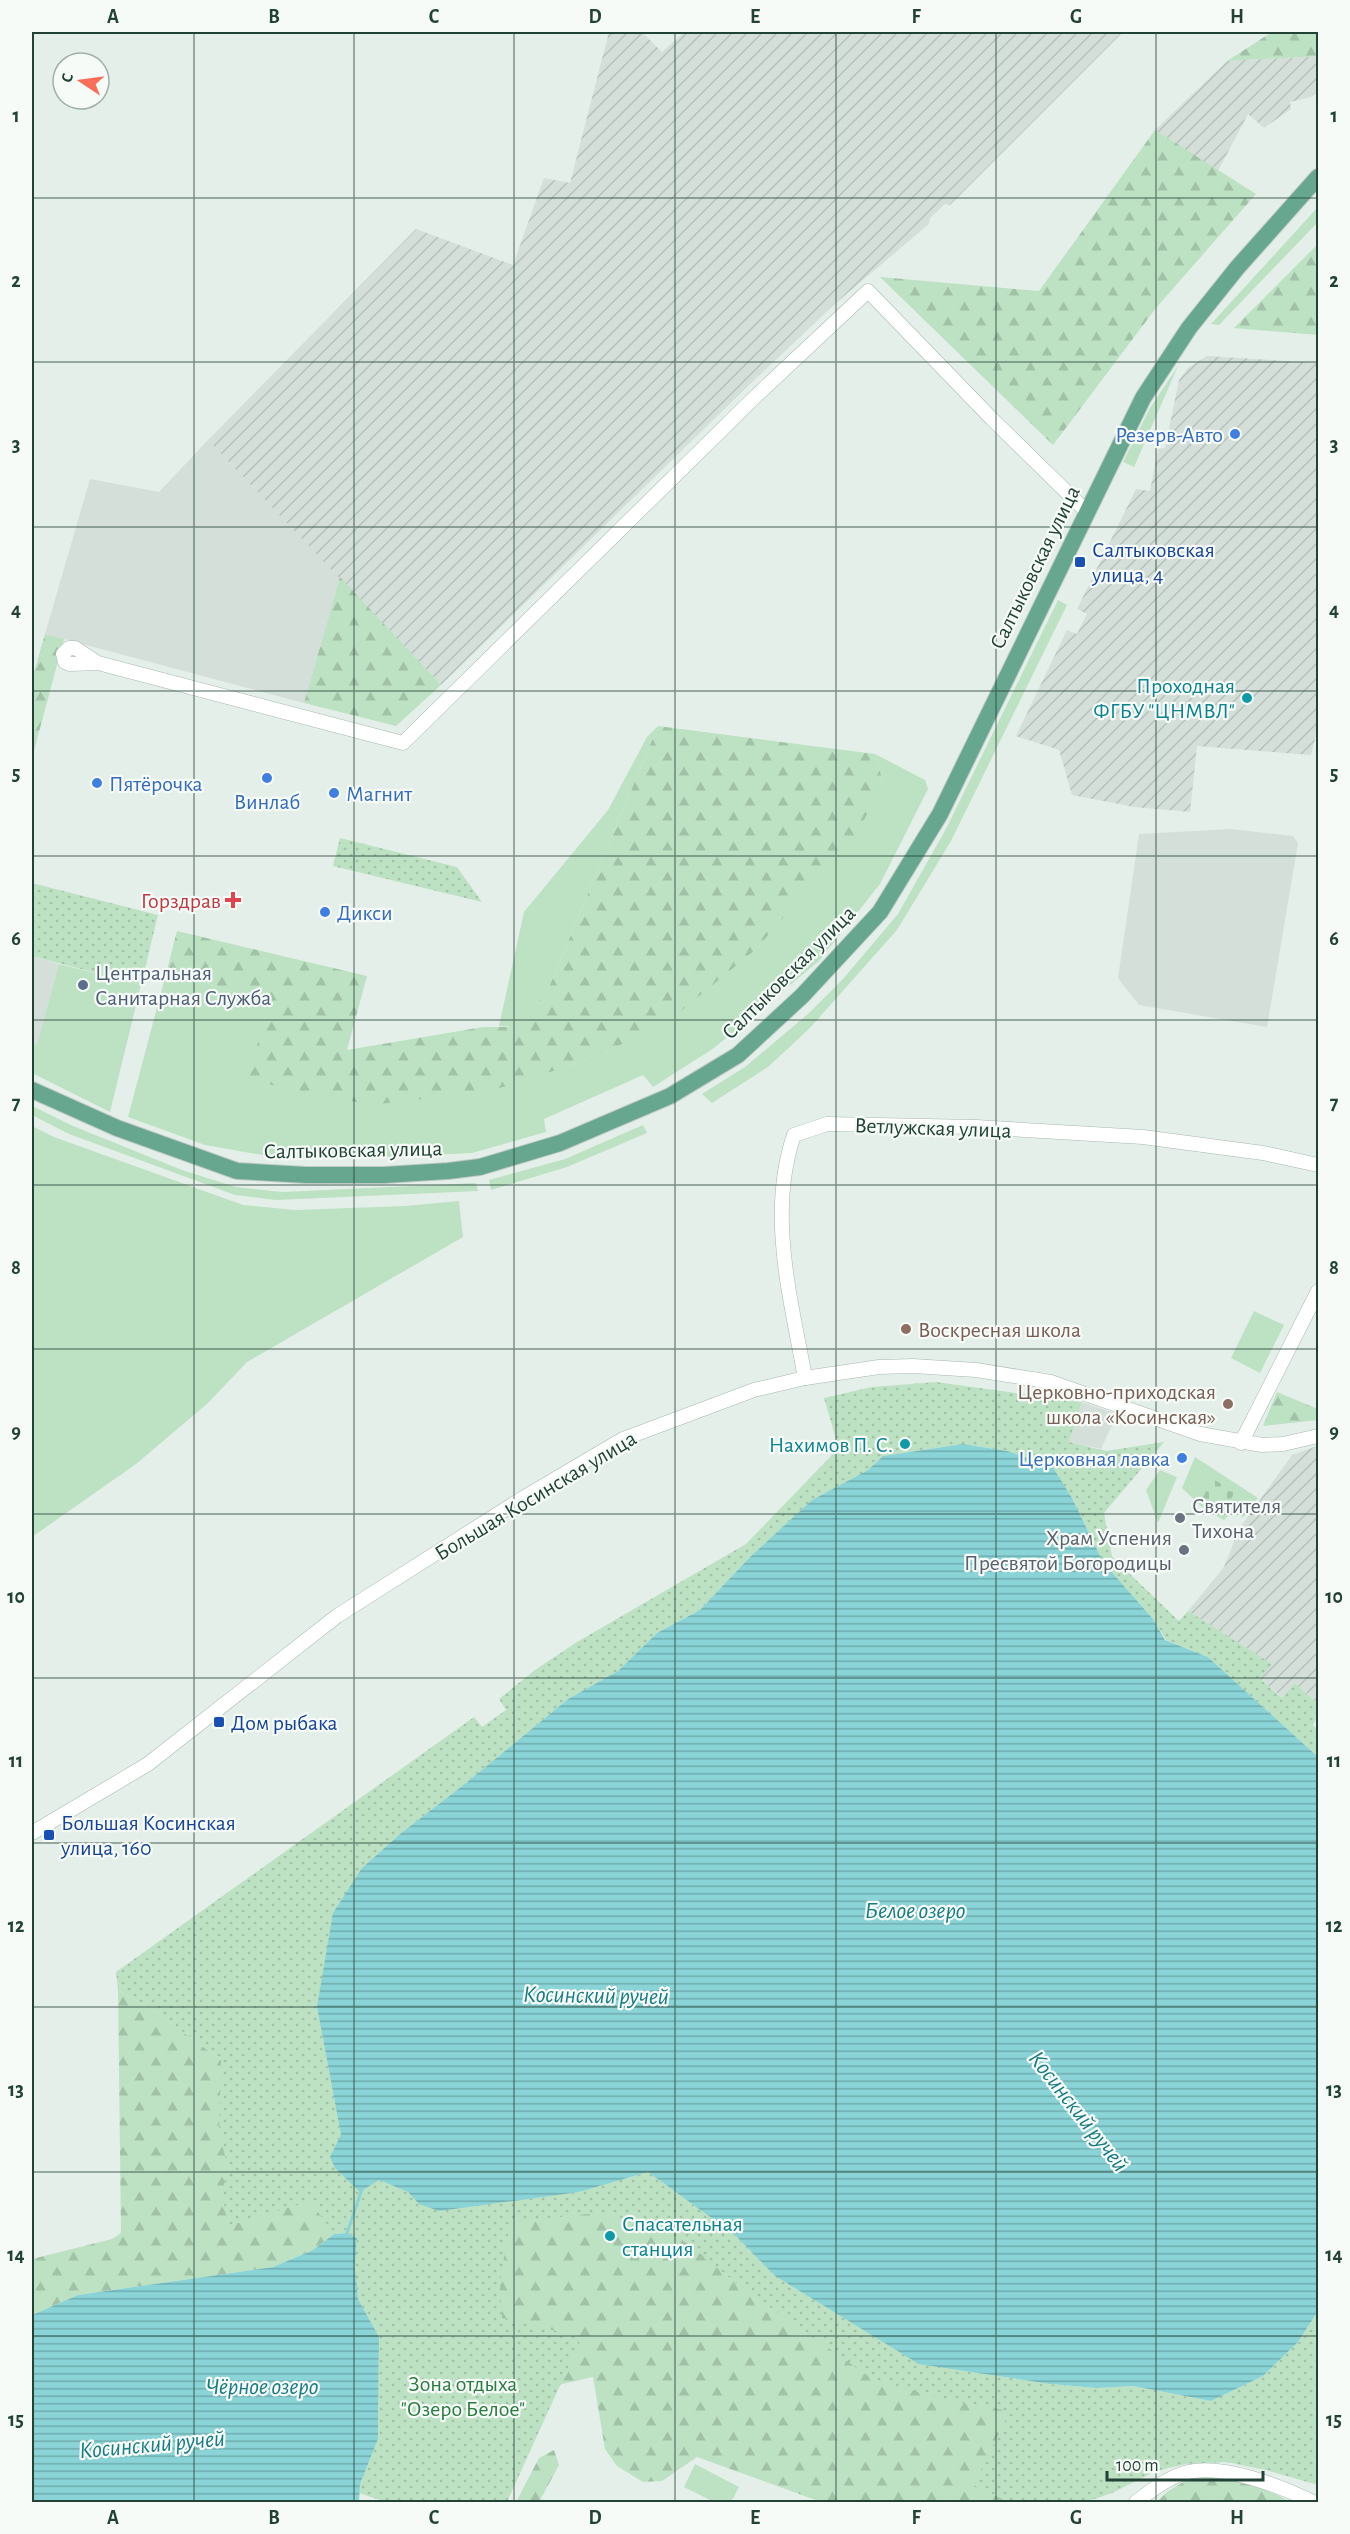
<svg xmlns="http://www.w3.org/2000/svg" width="1350" height="2534" viewBox="0 0 1350 2534" font-family="'Alegreya Sans',sans-serif">
  <style>
    .built { fill: #d3dfd8 }
    .industrial { fill: url(#industrial-furrows) }
    .grass { fill: #bde1c3 }
    .forest { fill: url(#forest-firs) }
    .cemetery { fill: url(#cemetery-stones) }
    .park { fill: url(#park-dots) }
    .water { fill: url(#water-rules) }
    .lines { fill: none; stroke-linecap: round; stroke-linejoin: round }
    .stream { stroke: #8ad3d6; stroke-width: 3 }
    .minor-casing { stroke: #a7b8b0; stroke-width: 15 }
    .major-casing { stroke: #c1cac7; stroke-width: 18 }
    .minor { stroke: #fff; stroke-width: 14 }
    .major { stroke: #67a78f; stroke-width: 16 }
    .grid { fill: none; stroke: #224236; stroke-width: 1.5; stroke-opacity: 0.55 }
    .shop-dot { fill: #3f7fe0; stroke: #f6fbf8; stroke-width: 2 }
    .transit-dot { fill: #1a4fb4; stroke: #f6fbf8; stroke-width: 2 }
    .culture-dot { fill: #0f9aa8; stroke: #f6fbf8; stroke-width: 2 }
    .health-dot { fill: #e0444e; stroke: #f6fbf8; stroke-width: 2 }
    .service-dot { fill: #5c6f8a; stroke: #f6fbf8; stroke-width: 2 }
    .education-dot { fill: #8d6e63; stroke: #f6fbf8; stroke-width: 2 }
    .worship-dot { fill: #6b7280; stroke: #f6fbf8; stroke-width: 2 }
    .labels { text-anchor: middle; stroke-width: 4.5; stroke-linejoin: round; paint-order: stroke }
    .shop-label { font-size: 22px; fill: #366cbe; stroke: #f6fbf8; text-anchor: start }
    .transit-label { font-size: 22px; fill: #164399; stroke: #f6fbf8; text-anchor: start }
    .street-label { font-size: 22px; fill: #224236; stroke: #f6fbf8 }
    .culture-label { font-size: 22px; fill: #0d838f; stroke: #f6fbf8; text-anchor: end }
    .health-label { font-size: 22px; fill: #be3a42; stroke: #f6fbf8; text-anchor: end }
    .service-label { font-size: 22px; fill: #4e5e75; stroke: #f6fbf8; text-anchor: start }
    .education-label { font-size: 22px; fill: #785e54; stroke: #f6fbf8; text-anchor: start }
    .worship-label { font-size: 22px; fill: #5b616d; stroke: #f6fbf8; text-anchor: start }
    .park-label { font-size: 22px; fill: #2a7c40; stroke: #f6fbf8 }
    .water-label { font-size: 24px; font-style: italic; fill: #187c83; stroke: #f6fbf8 }
    .neatline { fill: none; stroke: #224236; stroke-width: 2 }
    .grid-label { font-size: 20px; text-anchor: middle; font-weight: bold; fill: #224236 }
  </style>
  <defs>
    <pattern id="industrial-furrows" width="10" height="10" patternUnits="userSpaceOnUse" patternTransform="scale(1.5)"><rect width="10" height="10" fill="#d3dfd8"/><path d="M-1 1l2-2M0 10L10 0M9 11l2-2" fill="none" stroke="#b5c1ba"/></pattern>
    <pattern id="forest-firs" width="22" height="20" patternUnits="userSpaceOnUse" patternTransform="scale(1.5)"><rect width="22" height="20" fill="#bde1c3"/><path d="M5 1l3.5 6h-7zM16 11l3.5 6h-7z" fill="#a2c2a8"/></pattern>
    <pattern id="cemetery-stones" width="16" height="16" patternUnits="userSpaceOnUse" patternTransform="scale(1.5)"><rect width="16" height="16" fill="#bde1c3"/><path d="M2 7V4a2 2 0 0 1 4 0v3zM10 15v-3a2 2 0 0 1 4 0v3z" fill="#a2c2a8"/></pattern>
    <pattern id="park-dots" width="8" height="8" patternUnits="userSpaceOnUse" patternTransform="scale(1.5)"><rect width="8" height="8" fill="#bde1c3"/><path d="M2 2h.1M6 6h.1" fill="none" stroke="#a2c2a8" stroke-width="1.8" stroke-linecap="round"/></pattern>
    <pattern id="water-rules" width="6" height="5" patternUnits="userSpaceOnUse" patternTransform="scale(1.5)"><rect width="6" height="5" fill="#8ad3d6"/><path d="M0 2.5h6" fill="none" stroke="#70adae"/></pattern>
  </defs>
  <rect width="100%" height="100%" fill="#e5efe9"/>
  <g class="built">
    <path d="M 208,440 L 340,577 L 304,703 L 45,634 L 90,479 L 159,492 Z"/>
    <path d="M 1230,829 L 1293,836 L 1298,843 L 1267,1027 L 1139,1005 L 1118,978 L 1139,834 Z"/>
    <path d="M 32,956 L 59,964 L 37,1046 L 32,1043 Z"/>
    <path d="M 1082,1402 L 1117,1414 L 1101,1449 L 1069,1442 Z"/>
  </g>
  <g class="industrial">
    <path d="M 609,32 L 643,33 L 662,52 L 684,32 L 1123,32 L 950,205 L 945,204 L 930,218 L 929,224 L 837,302 L 744,390 L 441,685 L 208,440 L 416,229 L 513,265 L 544,178 L 570,183 Z"/>
    <path d="M 1318,56 L 1318,92 L 1311,97 L 1290,102 L 1291,109 L 1264,128 L 1248,114 L 1218,171 L 1155,130 L 1227,61 Z"/>
    <path d="M 1207,356 L 1318,363 L 1318,727 L 1311,755 L 1197,746 L 1190,812 L 1134,807 L 1072,795 L 1059,750 L 1016,736 L 1067,630 L 1077,634 L 1087,614 L 1077,609 L 1136,489 L 1150,491 L 1158,449 L 1165,448 L 1179,380 L 1188,368 Z"/>
    <path d="M 1317,1446 L 1318,1447 L 1318,1704 L 1295,1683 L 1283,1698 L 1260,1679 L 1271,1664 L 1188,1611 L 1224,1567 L 1239,1529 L 1292,1455 Z"/>
  </g>
  <g class="grass">
    <path d="M 1318,207 L 1318,222 L 1219,325 L 1211,324 Z"/>
    <path d="M 1178,366 L 1134,467 L 1123,462 L 1150,408 Z"/>
    <path d="M 1058,600 L 1067,605 L 951,841 L 897,930 L 809,1029 L 768,1067 L 712,1103 L 702,1094 L 745,1067 L 808,1014 L 843,979 L 898,914 L 947,827 Z"/>
    <path d="M 658,726 L 547,992 L 513,1027 L 499,1026 L 524,912 L 608,810 L 647,737 Z"/>
    <path d="M 875,754 L 925,780 L 928,789 L 880,884 L 819,961 L 714,1048 L 653,1087 L 643,1075 L 544,1119 L 546,1132 L 472,1153 L 334,1159 L 268,1156 L 205,1145 L 128,1117 L 167,970 L 269,1004 L 248,1080 L 566,1067 L 658,1029 L 754,951 L 884,785 Z"/>
    <path d="M 59,964 L 141,985 L 110,1112 L 32,1073 L 32,1043 L 37,1045 Z"/>
    <path d="M 32,1106 L 73,1126 L 182,1170 L 236,1187 L 282,1192 L 476,1183 L 478,1191 L 276,1200 L 235,1195 L 69,1134 L 32,1115 Z"/>
    <path d="M 643,1125 L 647,1133 L 567,1167 L 491,1190 L 489,1180 L 565,1159 Z"/>
    <path d="M 32,1126 L 54,1137 L 243,1205 L 295,1210 L 405,1206 L 459,1201 L 463,1237 L 247,1362 L 208,1403 L 136,1464 L 32,1537 Z"/>
    <path d="M 1254,1311 L 1284,1325 L 1260,1373 L 1231,1358 Z"/>
    <path d="M 1195,1457 L 1258,1498 L 1243,1517 L 1233,1511 L 1224,1520 L 1204,1509 L 1182,1488 Z"/>
    <path d="M 1160,1470 L 1177,1477 L 1158,1523 L 1146,1490 Z"/>
    <path d="M 695,2464 L 739,2487 L 731,2502 L 714,2502 L 684,2487 Z"/>
  </g>
  <g class="forest">
    <path d="M 1272,32 L 1318,32 L 1318,56 L 1227,61 Z"/>
    <path d="M 1155,130 L 1256,194 L 1156,308 L 1053,445 L 880,277 L 1039,291 Z"/>
    <path d="M 1318,244 L 1318,335 L 1234,328 Z"/>
    <path d="M 340,577 L 441,685 L 396,726 L 304,703 Z"/>
    <path d="M 45,634 L 64,639 L 32,758 L 32,679 Z"/>
    <path d="M 658,726 L 875,754 L 884,785 L 854,837 L 754,951 L 659,1029 L 566,1067 L 490,1091 L 371,1105 L 247,1080 L 269,1004 L 167,970 L 177,931 L 367,976 L 347,1050 L 483,1027 L 513,1027 L 547,992 Z"/>
    <path d="M 1277,1392 L 1318,1409 L 1318,1420 L 1263,1426 Z"/>
    <path d="M 118,1990 L 152,2009 L 221,2060 L 349,2196 L 334,2234 L 313,2250 L 273,2267 L 78,2295 L 32,2315 L 32,2259 L 112,2239 L 121,2233 Z"/>
    <path d="M 643,2184 L 808,2306 L 1006,2380 L 1082,2489 L 1088,2502 L 821,2502 L 697,2457 L 662,2481 L 643,2482 L 617,2466 L 605,2449 L 593,2377 L 545,2388 L 435,2218 Z"/>
    <path d="M 554,2450 L 559,2465 L 539,2502 L 516,2502 L 539,2458 Z"/>
    <path d="M 1197,2474 C 1234,2478 1258,2485 1291,2502 L 1157,2502 L 1168,2491 Z"/>
  </g>
  <path class="cemetery" d="M 1213,1479 L 1235,1492 L 1223,1512 L 1202,1499 Z"/>
  <g class="park">
    <path d="M 340,838 L 457,867 L 482,902 L 333,866 Z"/>
    <path d="M 32,883 L 158,915 L 141,985 L 32,956 Z"/>
    <path d="M 936,1382 L 1082,1402 L 1069,1442 L 1106,1451 L 1164,1442 L 1104,1513 L 1112,1557 L 1179,1621 L 1188,1611 L 1272,1664 L 1260,1679 L 1282,1698 L 1295,1683 L 1318,1704 L 1318,1716 L 1313,1725 L 1318,1730 L 1318,1757 L 1208,1657 L 1166,1640 L 1153,1619 L 1103,1562 L 1072,1498 L 1007,1451 L 963,1444 L 883,1456 L 868,1470 L 812,1500 L 750,1557 L 700,1610 L 657,1633 L 618,1671 L 568,1699 L 466,1783 L 400,1834 L 362,1868 L 317,2007 L 341,2135 L 379,2180 L 408,2192 L 419,2204 L 579,2192 L 648,2172 L 735,2235 L 775,2276 L 919,2364 L 1050,2384 L 1097,2388 L 1133,2386 L 1211,2401 L 1263,2376 L 1298,2342 L 1318,2311 L 1318,2485 L 1266,2470 L 1226,2462 L 1186,2464 L 1156,2471 L 1112,2493 L 1086,2502 L 1009,2502 L 973,2486 L 1010,2411 L 943,2399 L 874,2380 L 740,2286 L 687,2243 L 649,2223 L 596,2213 L 510,2223 L 500,2282 L 502,2318 L 582,2337 L 507,2502 L 386,2502 L 359,2493 L 360,2484 L 378,2439 L 379,2337 L 358,2299 L 355,2267 L 357,2238 L 348,2233 L 334,2234 L 310,2201 L 228,2226 L 222,2192 L 228,2169 L 219,2131 L 221,2060 L 152,2009 L 118,1990 L 116,1972 L 474,1717 L 482,1727 L 506,1710 L 499,1699 L 535,1670 L 577,1642 L 746,1544 L 832,1455 L 840,1452 L 824,1398 L 872,1387 Z"/>
  </g>
  <g class="water">
    <path d="M 963,1444 L 1007,1451 L 1052,1466 L 1072,1498 L 1103,1562 L 1153,1619 L 1165,1640 L 1208,1657 L 1318,1757 L 1318,2311 L 1298,2342 L 1263,2376 L 1211,2401 L 1133,2386 L 1097,2388 L 1050,2384 L 919,2364 L 775,2276 L 735,2235 L 648,2172 L 579,2192 L 439,2211 L 419,2204 L 408,2192 L 379,2180 L 360,2192 L 335,2168 L 330,2157 L 341,2135 L 317,2007 L 333,1913 L 362,1868 L 400,1834 L 466,1783 L 568,1699 L 618,1671 L 657,1633 L 700,1610 L 750,1557 L 812,1500 L 868,1470 L 883,1456 Z"/>
    <path d="M 348,2233 L 357,2238 L 355,2267 L 358,2299 L 379,2337 L 378,2439 L 360,2484 L 359,2502 L 32,2502 L 32,2315 L 78,2295 L 273,2267 L 313,2250 L 334,2234 Z"/>
  </g>
  <g class="lines">
    <path class="stream" d="M 346,2236 L 362,2189"/>
    <defs>
      <g id="minor">
        <path d="M 98,663 L 70,664 L 65,662 L 63,654 L 69,648 L 75,648 L 98,663 L 403,743 L 757,395 L 868,291 L 992,419 L 1086,511"/>
        <path d="M 805,1378 C 791,1299 767,1214 794,1135 L 827,1124 L 976,1127 L 1143,1137 L 1263,1153 L 1318,1165"/>
        <path d="M 1241,1443 L 1318,1291"/>
        <path d="M 32,1833 L 148,1764 L 337,1616 L 523,1498 L 623,1439 L 754,1390 L 805,1378 L 879,1367 L 913,1366 L 976,1370 L 1051,1382 L 1200,1434 L 1262,1445 L 1283,1444 L 1318,1436"/>
        <path d="M 1136,2502 C 1151,2491 1168,2477 1188,2472 C 1224,2464 1280,2486 1313,2502"/>
      </g>
      <path id="major" d="M 32,1090 L 117,1128 L 237,1171 L 306,1175 L 384,1175 L 448,1171 L 480,1167 L 560,1143 L 670,1096 L 738,1055 L 802,996 L 880,912 L 940,814 L 1143,398 L 1189,328 L 1237,268 L 1318,177"/>
    </defs>
    <use href="#minor" class="minor-casing"/>
    <use href="#major" class="major-casing"/>
    <use href="#minor" class="minor"/>
    <use href="#major" class="major"/>
  </g>
  <path class="grid" d="M 194,32 L 194,2502M 354,32 L 354,2502M 514,32 L 514,2502M 675,32 L 675,2502M 836,32 L 836,2502M 996,32 L 996,2502M 1156,32 L 1156,2502M 32,198 L 1318,198M 32,362 L 1318,362M 32,527 L 1318,527M 32,691 L 1318,691M 32,856 L 1318,856M 32,1020 L 1318,1020M 32,1185 L 1318,1185M 32,1349 L 1318,1349M 32,1514 L 1318,1514M 32,1678 L 1318,1678M 32,1843 L 1318,1843M 32,2007 L 1318,2007M 32,2172 L 1318,2172M 32,2336 L 1318,2336"/>
  <g class="shop-dot">
    <circle cx="1235" cy="434" r="6"/>
    <circle cx="267" cy="778" r="6"/>
    <circle cx="97" cy="783" r="6"/>
    <circle cx="334" cy="793" r="6"/>
    <circle cx="325" cy="912" r="6"/>
    <circle cx="1182" cy="1458" r="6"/>
  </g>
  <g class="transit-dot">
    <rect x="1074" y="556" width="12" height="12" rx="3"/>
    <rect x="213" y="1716" width="12" height="12" rx="3"/>
    <rect x="43" y="1829" width="12" height="12" rx="3"/>
  </g>
  <g class="culture-dot">
    <circle cx="1247" cy="698" r="6"/>
    <circle cx="905" cy="1444" r="6"/>
    <circle cx="610" cy="2236" r="6"/>
  </g>
  <path class="health-dot" d="M230 891h6v6h6v6h-6v6h-6v-6h-6v-6h6z"/>
  <circle class="service-dot" cx="83" cy="985" r="6"/>
  <g class="education-dot">
    <circle cx="906" cy="1329" r="6"/>
    <circle cx="1228" cy="1404" r="6"/>
  </g>
  <g class="worship-dot">
    <circle cx="1180" cy="1518" r="6"/>
    <circle cx="1184" cy="1550" r="6"/>
  </g>
  <g class="labels">
    <g class="shop-label">
      <text x="1223" y="442" text-anchor="end">Резерв-Авто</text>
      <text x="109" y="791">Пятёрочка</text>
      <text x="346" y="801">Магнит</text>
      <text x="267" y="809" text-anchor="middle">Винлаб</text>
      <text x="337" y="920">Дикси</text>
      <text x="1170" y="1466" text-anchor="end">Церковная лавка</text>
    </g>
    <g class="transit-label">
      <text x="1092" y="557">Салтыковская<tspan x="1092" dy="25">улица, 4</tspan></text>
      <text x="231" y="1730">Дом рыбака</text>
      <text x="61" y="1830">Большая Косинская<tspan x="61" dy="25">улица, 160</tspan></text>
    </g>
    <g class="street-label">
      <text transform="translate(1034 567) rotate(-64)" y="8">Салтыковская улица</text>
      <text transform="translate(788 972) rotate(-45)" y="8">Салтыковская улица</text>
      <text transform="translate(933 1127) rotate(2)" y="8">Ветлужская улица</text>
      <text transform="translate(353 1149) rotate(-1)" y="8">Салтыковская улица</text>
      <text transform="translate(535 1495) rotate(-31)" y="8">Большая Косинская улица</text>
    </g>
    <g class="culture-label">
      <text x="1235" y="693">Проходная<tspan x="1235" dy="25">ФГБУ "ЦНМВЛ"</tspan></text>
      <text x="893" y="1452">Нахимов П. С.</text>
      <text x="622" y="2231" text-anchor="start">Спасательная<tspan x="622" dy="25">станция</tspan></text>
    </g>
    <g class="health-label">
      <text x="221" y="908">Горздрав</text>
    </g>
    <g class="service-label">
      <text x="95" y="980">Центральная<tspan x="95" dy="25">Санитарная Служба</tspan></text>
    </g>
    <g class="education-label">
      <text x="918" y="1337">Воскресная школа</text>
      <text x="1216" y="1399" text-anchor="end">Церковно-приходская<tspan x="1216" dy="25">школа «Косинская»</tspan></text>
    </g>
    <g class="worship-label">
      <text x="1192" y="1513">Святителя<tspan x="1192" dy="25">Тихона</tspan></text>
      <text x="1172" y="1545" text-anchor="end">Храм Успения<tspan x="1172" dy="25">Пресвятой Богородицы</tspan></text>
    </g>
    <g class="park-label">
      <text x="463" y="2391">Зона отдыха<tspan x="463" dy="25">"Озеро Белое"</tspan></text>
    </g>
    <g class="water-label">
      <text x="915" y="1918">Белое озеро</text>
      <text transform="translate(596 1995) rotate(1)" y="8">Косинский ручей</text>
      <text transform="translate(1079 2111) rotate(52)" y="8">Косинский ручей</text>
      <text x="262" y="2394">Чёрное озеро</text>
      <text transform="translate(152 2444) rotate(-5)" y="8">Косинский ручей</text>
    </g>
  </g>
  <rect width="1350" height="2534" fill="none" stroke="#f6fbf8" stroke-width="66"/>
  <g transform="translate(81 81) rotate(283)"><circle r="28" fill="#f6fbf8" stroke="#a1b1aa" stroke-width="1.5"/>
  <path d="M0-4.5L10 22L0 15L-10 22Z" fill="#f96e58"/>
  <text y="-9" font-size="16" font-weight="bold" text-anchor="middle" fill="#224236">С</text>
  </g>
  <path d="M1107 2471v9h156v-9" fill="none" stroke="#224236" stroke-width="3"/>
  <text x="1116" y="2471" font-size="18" fill="#224236" stroke="#f6fbf8" stroke-width="4.5" paint-order="stroke">100 m</text>
  <rect x="33" y="33" width="1284" height="2468" class="neatline"/>
  <g class="grid-label">
    <text x="113" y="23">A</text>
    <text x="274" y="23">B</text>
    <text x="434" y="23">C</text>
    <text x="595" y="23">D</text>
    <text x="755" y="23">E</text>
    <text x="916" y="23">F</text>
    <text x="1076" y="23">G</text>
    <text x="1237" y="23">H</text>
    <text x="16" y="122">1</text>
    <text x="1334" y="122">1</text>
    <text x="16" y="287">2</text>
    <text x="1334" y="287">2</text>
    <text x="16" y="451">3</text>
    <text x="1334" y="451">3</text>
    <text x="16" y="616">4</text>
    <text x="1334" y="616">4</text>
    <text x="16" y="780">5</text>
    <text x="1334" y="780">5</text>
    <text x="16" y="945">6</text>
    <text x="1334" y="945">6</text>
    <text x="16" y="1109">7</text>
    <text x="1334" y="1109">7</text>
    <text x="16" y="1274">8</text>
    <text x="1334" y="1274">8</text>
    <text x="16" y="1438">9</text>
    <text x="1334" y="1438">9</text>
    <text x="16" y="1603">10</text>
    <text x="1334" y="1603">10</text>
    <text x="16" y="1767">11</text>
    <text x="1334" y="1767">11</text>
    <text x="16" y="1932">12</text>
    <text x="1334" y="1932">12</text>
    <text x="16" y="2096">13</text>
    <text x="1334" y="2096">13</text>
    <text x="16" y="2261">14</text>
    <text x="1334" y="2261">14</text>
    <text x="16" y="2426">15</text>
    <text x="1334" y="2426">15</text>
    <text x="113" y="2524">A</text>
    <text x="274" y="2524">B</text>
    <text x="434" y="2524">C</text>
    <text x="595" y="2524">D</text>
    <text x="755" y="2524">E</text>
    <text x="916" y="2524">F</text>
    <text x="1076" y="2524">G</text>
    <text x="1237" y="2524">H</text>
  </g>
</svg>
